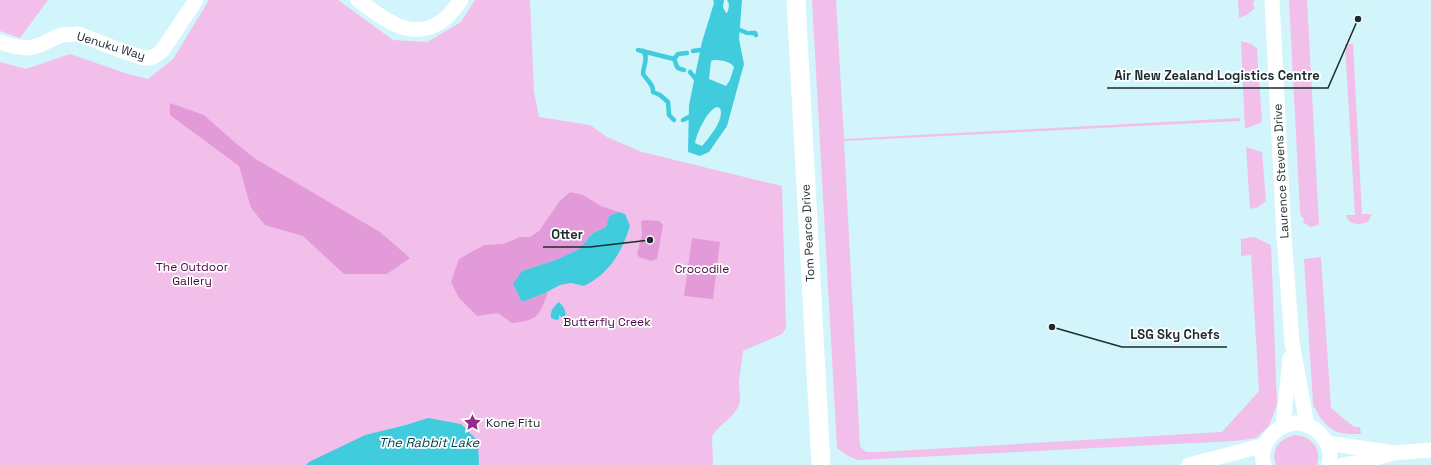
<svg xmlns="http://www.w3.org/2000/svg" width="1431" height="465" viewBox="0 0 1431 465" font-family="'Space Grotesk',sans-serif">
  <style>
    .green { fill: #f2bfea }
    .forest { fill: #e29ad8 }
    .water { fill: #41ccde; fill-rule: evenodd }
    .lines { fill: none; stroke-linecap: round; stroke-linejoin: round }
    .stream { stroke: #41ccde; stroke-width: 4.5 }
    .minor { stroke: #fff; stroke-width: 15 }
    .major { stroke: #fff; stroke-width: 19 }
    .labels { text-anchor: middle; stroke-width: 3.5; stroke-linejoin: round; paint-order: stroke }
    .street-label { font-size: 12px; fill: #1d2b2d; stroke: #fff }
    .park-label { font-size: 12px; fill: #4a0945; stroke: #fff }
    .poi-label { font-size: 12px; fill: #1d2b2d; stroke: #fff; text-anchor: start }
    .water-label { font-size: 13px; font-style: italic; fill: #003f47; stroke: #fff }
    .leader { fill: none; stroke: #1d2b2d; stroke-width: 1.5 }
    .callout-dot { fill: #1d2b2d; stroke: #fff; stroke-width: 1.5 }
    .callout-label { font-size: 13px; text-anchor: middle; font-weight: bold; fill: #1d2b2d; stroke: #fff; stroke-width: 3.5; stroke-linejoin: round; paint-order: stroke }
  </style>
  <rect width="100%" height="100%" fill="#d1f5fa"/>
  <g class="green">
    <path d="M 0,0 L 48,0 L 20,38 L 0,31 Z"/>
    <path d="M 209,0 L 338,0 L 393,40 L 427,42 L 461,22 L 475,0 L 530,0 L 534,92 L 539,117 L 590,125 L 607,137 L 642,152 L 782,186 L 786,328 L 782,334 L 743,351 C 742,361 740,372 739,382 C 739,391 742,399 738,407 C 732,420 715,427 712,438 L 713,465 L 0,465 L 0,62 L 26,69 L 70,54 L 128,74 L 148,79 L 173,59 Z"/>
    <path d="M 812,0 L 836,0 L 844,139 L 1240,118 L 1240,121 L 844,141 L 860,446 L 866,452 L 880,452 L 1222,432 L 1259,391 L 1251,255 L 1241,256 L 1241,239 L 1254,237 L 1271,245 L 1277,404 L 1269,426 L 1256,438 L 1235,441 L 858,460 L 848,456 L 837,448 Z"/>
    <path d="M 1238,0 L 1254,0 L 1253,6 L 1255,8 L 1247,15 L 1239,18 Z"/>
    <path d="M 1289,0 L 1307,0 L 1319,225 L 1310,227 L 1303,222 L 1304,219 L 1301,216 L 1300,211 Z"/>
    <path d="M 1241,41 L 1251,44 L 1258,49 L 1257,51 L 1262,122 L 1245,129 Z"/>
    <path d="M 1345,44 L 1353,44 L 1362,214 L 1372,214 L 1368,222 C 1360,225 1349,226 1346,215 L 1355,215 Z"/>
    <path d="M 1246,147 L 1262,152 L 1266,201 L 1258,207 L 1250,209 Z"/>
    <path d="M 1321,257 L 1331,408 L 1354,427 L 1360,427 L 1361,434 C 1355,434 1347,434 1341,433 C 1328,431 1318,416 1313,404 L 1304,259 Z"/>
    <path d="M 1295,435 C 1311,436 1322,448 1317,465 L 1276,465 C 1270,450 1280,438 1295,435 Z"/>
  </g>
  <g class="forest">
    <path d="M 170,103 L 204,115 L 232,140 L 254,158 L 380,232 L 410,258 L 387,274 L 344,274 L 303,236 L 265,225 L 251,208 L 239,166 L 170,115 Z"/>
    <path d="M 570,192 L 583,195 L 601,206 L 619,212 L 609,216 L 606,227 L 593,233 L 579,249 L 558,259 L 522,271 L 522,302 L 548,292 C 539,316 539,320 512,323 L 498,313 L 477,316 L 459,298 L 451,282 L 459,259 L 484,245 L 503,244 L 520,237 L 530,237 L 539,231 L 559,202 Z"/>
    <path d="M 646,220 L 659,221 L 663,225 L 657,259 L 651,261 L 639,257 L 637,254 L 642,234 L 641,221 Z"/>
    <path d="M 692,238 L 720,242 L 713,299 L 684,296 Z"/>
  </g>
  <g class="water">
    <path d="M 713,0 L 724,0 L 723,7 L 726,13 L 727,13 C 729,8 730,4 727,0 L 742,0 L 739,39 L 744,64 L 727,126 L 709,152 L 700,156 L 688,152 L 689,105 L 702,42 L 714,3 ZM 714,60 C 721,60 730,61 734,67 L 730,80 L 726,86 L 709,79 L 711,61 ZM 717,107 L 720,108 C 725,119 709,138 702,146 L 695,143 C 697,133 707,110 717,107 Z"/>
    <path d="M 619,212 L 625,214 L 630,226 C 622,252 609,274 584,286 L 571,283 L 560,285 L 545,293 L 522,302 L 513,284 L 522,271 L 558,259 L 579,249 L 593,233 L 606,227 L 609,216 Z"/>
    <path d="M 559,302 C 563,306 567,311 565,317 L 561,317 L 559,315 L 559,319 L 556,320 L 551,318 C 550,311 553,307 559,302 Z"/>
    <path d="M 428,418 L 461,424 L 478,441 L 479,465 L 306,465 L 309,462 L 365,435 L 406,425 Z"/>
  </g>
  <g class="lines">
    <g class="stream">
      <path d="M 740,30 L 747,33"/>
      <path d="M 750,33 L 755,33 L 756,35"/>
      <path d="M 638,50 L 674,59 L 678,54 L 687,53"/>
      <path d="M 643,51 C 649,58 643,66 643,74 C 647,80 654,85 653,92 L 660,95 L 668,102 L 669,115 L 674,120"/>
      <path d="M 693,51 L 700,50"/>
      <path d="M 674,59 C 678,66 674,68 684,70"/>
      <path d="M 690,72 L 695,78"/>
      <path d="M 683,120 L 689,117"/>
    </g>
    <g class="minor">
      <path d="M 358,0 C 383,18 411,43 442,21 C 450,16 455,7 461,0"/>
      <path d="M 1272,0 L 1284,236 L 1292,342 L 1307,425"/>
      <path d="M 0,42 L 12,46 L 29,48 L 40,45 L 61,35 L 78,34 L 125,52 L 144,58 L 150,58 L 155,56 L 162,51 L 196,0"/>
      <path d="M 1283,426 L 1290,358"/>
      <path d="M 1327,443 L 1388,452"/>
      <path d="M 1189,465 L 1265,445"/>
      <path d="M 1264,465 C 1258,445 1275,425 1295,423 C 1316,422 1335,445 1329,465"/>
      <path d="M 1343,465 L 1363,462 L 1393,453 L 1431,450"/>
    </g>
    <path class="major" d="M 796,0 L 821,465"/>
  </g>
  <defs>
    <symbol id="sight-bare" viewBox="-9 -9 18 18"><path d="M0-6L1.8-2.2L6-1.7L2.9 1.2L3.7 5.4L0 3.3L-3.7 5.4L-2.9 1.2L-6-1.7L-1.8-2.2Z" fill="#952a8c" stroke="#fff" stroke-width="2.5" paint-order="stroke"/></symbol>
  </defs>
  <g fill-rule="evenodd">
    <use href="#sight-bare" x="460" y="410" width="25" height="25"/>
  </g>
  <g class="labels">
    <g class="street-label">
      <text transform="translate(111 46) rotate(17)" y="4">Uenuku Way</text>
      <text transform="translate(1281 171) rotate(-93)" y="4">Laurence Stevens Drive</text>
      <text transform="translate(808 233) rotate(-93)" y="4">Tom Pearce Drive</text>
    </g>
    <g class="park-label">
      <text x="192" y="271">The Outdoor<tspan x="192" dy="14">Gallery</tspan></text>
      <text x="702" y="273">Crocodile</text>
      <text x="607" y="326">Butterfly Creek</text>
    </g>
    <g class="poi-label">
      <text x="486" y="427">Kone Fitu</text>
    </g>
    <g class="water-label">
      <text x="429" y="447">The Rabbit Lake</text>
    </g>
  </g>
  <path class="leader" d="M1358 19L1328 88H1107M650 240L590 247H543M1052 327L1122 347H1227"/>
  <g class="callout-dot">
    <circle cx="1358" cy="19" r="4"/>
    <circle cx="650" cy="240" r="4"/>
    <circle cx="1052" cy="327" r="4"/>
  </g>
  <g class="callout-label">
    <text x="1217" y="80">Air New Zealand Logistics Centre</text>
    <text x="567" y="239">Otter</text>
    <text x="1175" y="339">LSG Sky Chefs</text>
  </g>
</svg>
